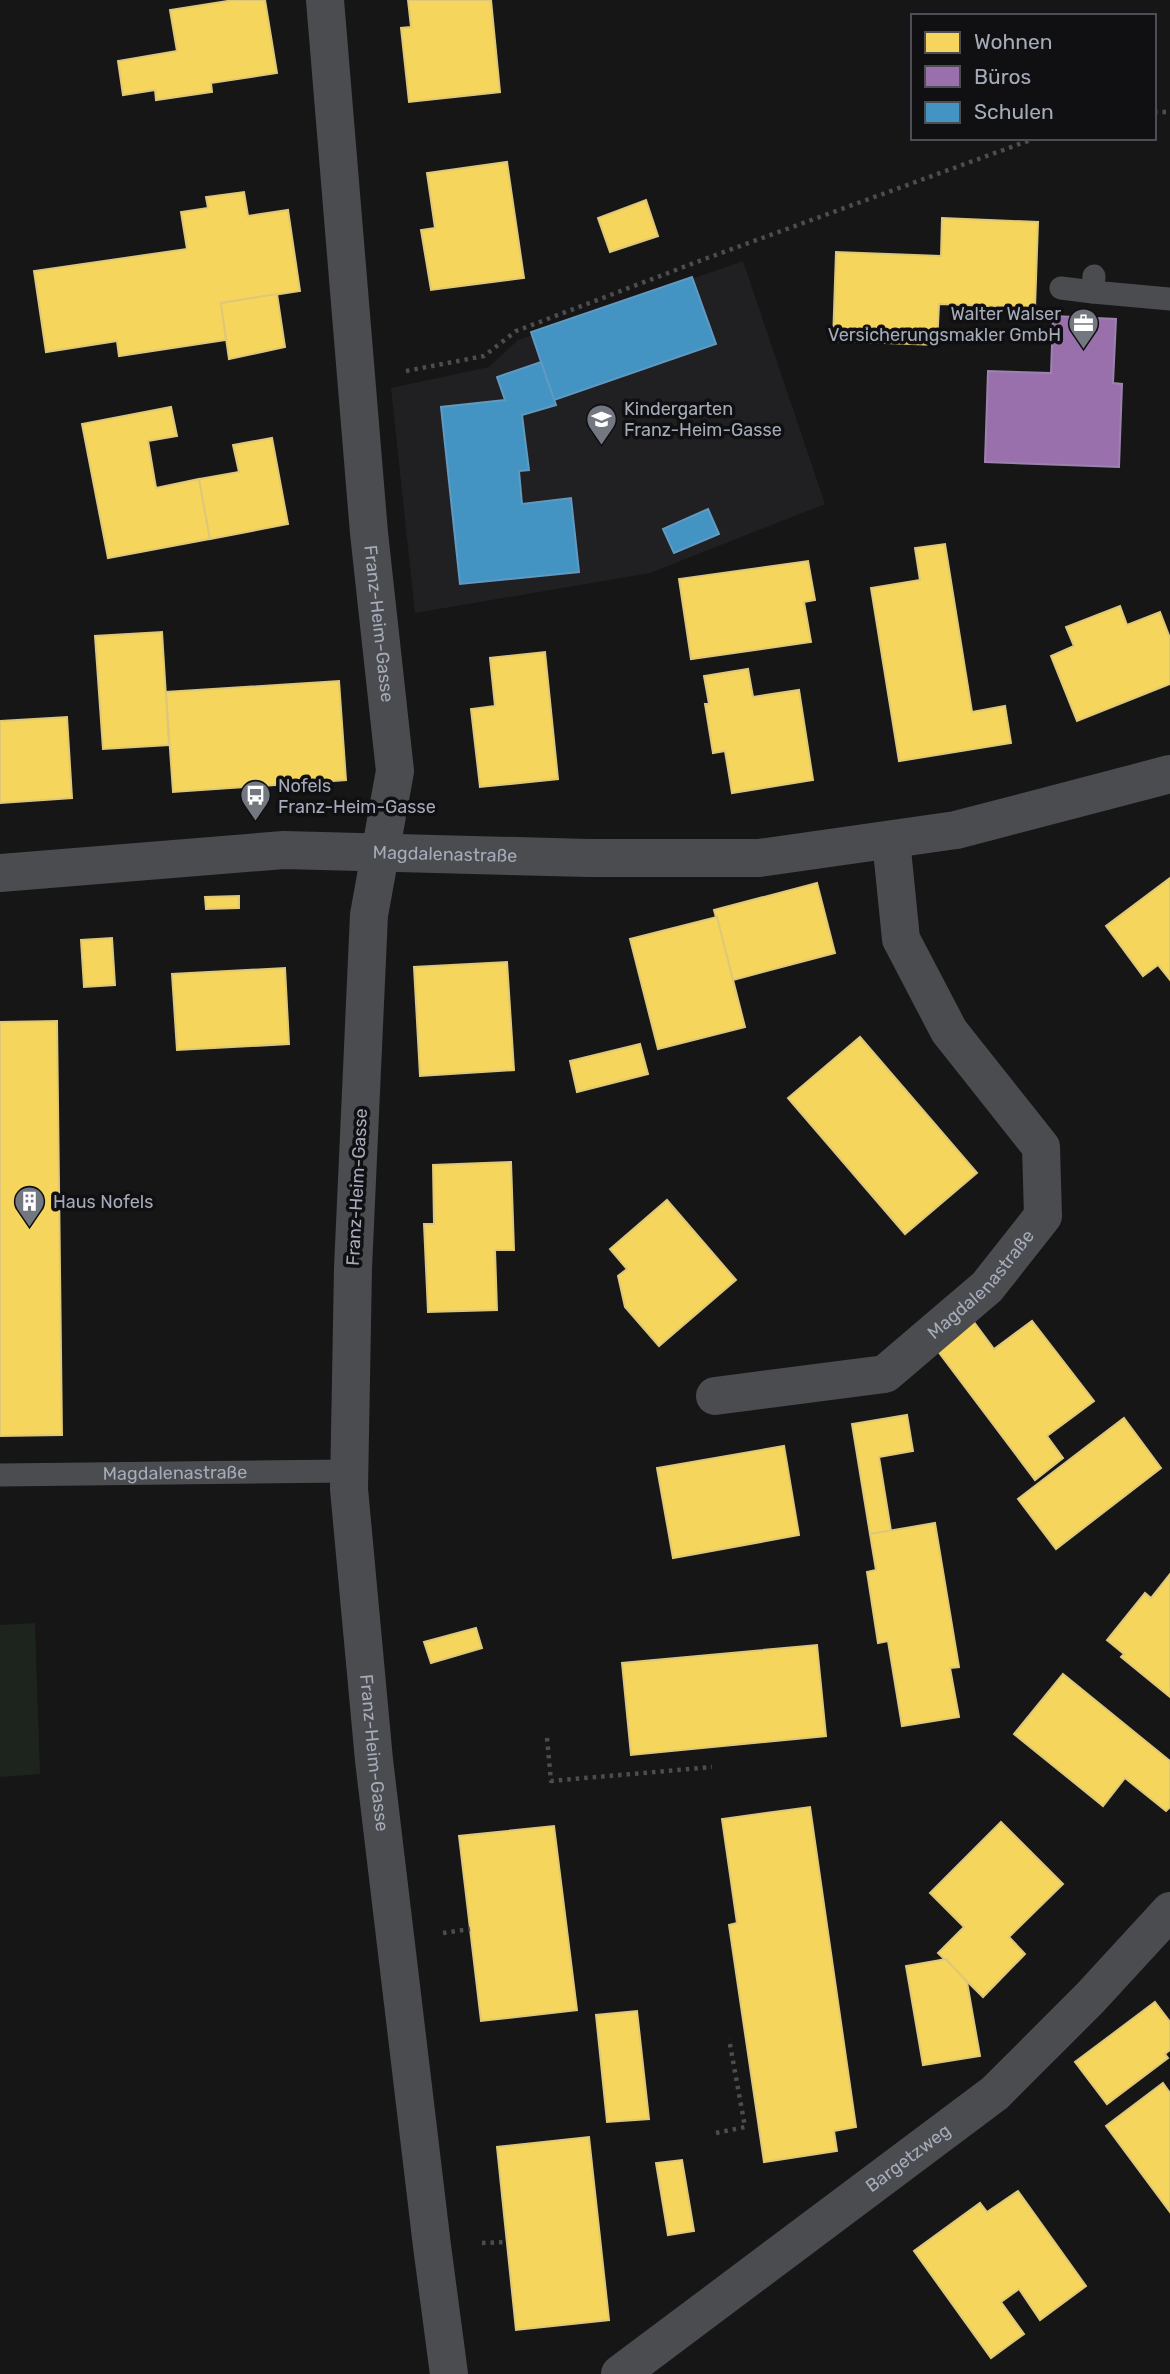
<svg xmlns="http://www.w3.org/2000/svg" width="1170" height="2374" viewBox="0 0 1170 2374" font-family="Rubik,sans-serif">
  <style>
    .built { fill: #202022 }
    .green { fill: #1c241d }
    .homes { fill: #f6d55c; stroke: #dec878; stroke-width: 2 }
    .offices { fill: #9970ab; stroke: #9d82af; stroke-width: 2 }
    .schools { fill: #4393c3; stroke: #609ac0; stroke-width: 2 }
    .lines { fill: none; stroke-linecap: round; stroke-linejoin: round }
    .path { stroke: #4b4d51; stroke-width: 4.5; stroke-dasharray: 3.5 5; stroke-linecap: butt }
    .service { stroke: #4a4c4f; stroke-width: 23 }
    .minor { stroke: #4a4c4f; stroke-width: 38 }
    .labels { text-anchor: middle; stroke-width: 7; stroke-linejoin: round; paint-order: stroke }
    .poi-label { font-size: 18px; fill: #a5abb9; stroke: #101012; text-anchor: start }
    .street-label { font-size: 18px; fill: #a5abb9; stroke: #101012 }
  </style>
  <rect width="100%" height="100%" fill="#161616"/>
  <path class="built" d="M 743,261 L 825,504 L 650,573 L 415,613 L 391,388 L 489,367 L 518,340 Z"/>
  <path class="green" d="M 35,1623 L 40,1774 L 0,1777 L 0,1625 Z"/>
  <g class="homes">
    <path d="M 234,0 L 265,0 L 277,73 L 211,83 L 212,92 L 156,100 L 155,90 L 123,95 L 118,61 L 177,51 L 170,10 Z"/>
    <path d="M 408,0 L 491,0 L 500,92 L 409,102 L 401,28 L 411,27 Z"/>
    <path d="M 507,162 L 524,278 L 431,290 L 421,230 L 435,228 L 427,173 Z"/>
    <path d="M 244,192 L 248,216 L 288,210 L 300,291 L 221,303 L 226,340 L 119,356 L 117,341 L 46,352 L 34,271 L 187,249 L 181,212 L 208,208 L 206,197 Z"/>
    <path d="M 646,200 L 658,236 L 610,252 L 598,218 Z"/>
    <path d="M 942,218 L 1038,222 L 1035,308 L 939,304 L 937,345 L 833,341 L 836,252 L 941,256 Z"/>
    <path d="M 277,294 L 285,347 L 229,359 L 221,303 Z"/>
    <path d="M 171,407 L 177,436 L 148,441 L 156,488 L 199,479 L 210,539 L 108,558 L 82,424 Z"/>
    <path d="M 272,438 L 288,524 L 210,539 L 199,479 L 239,472 L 233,445 Z"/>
    <path d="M 945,544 L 972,712 L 1005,706 L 1011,743 L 899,761 L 871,588 L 920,580 L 915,548 Z"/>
    <path d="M 808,561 L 815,600 L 804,602 L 811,642 L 691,659 L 679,579 Z"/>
    <path d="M 1120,606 L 1127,625 L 1160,612 L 1170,638 L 1170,684 L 1077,721 L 1051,656 L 1074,646 L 1066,627 Z"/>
    <path d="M 162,632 L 169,745 L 103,749 L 95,636 Z"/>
    <path d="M 545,652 L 558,779 L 480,787 L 471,709 L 495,706 L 490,658 Z"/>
    <path d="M 748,669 L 753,697 L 799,690 L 813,780 L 732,793 L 725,751 L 713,753 L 705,704 L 709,704 L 704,676 Z"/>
    <path d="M 339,681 L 346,780 L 173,792 L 166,692 Z"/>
    <path d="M 67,717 L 72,798 L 0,803 L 0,721 Z"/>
    <path d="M 1170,878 L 1170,980 L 1158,965 L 1143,976 L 1106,926 Z"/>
    <path d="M 817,883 L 835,953 L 733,980 L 714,910 Z"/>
    <path d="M 239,896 L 239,908 L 206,909 L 205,897 Z"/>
    <path d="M 717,917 L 745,1027 L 658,1049 L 630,939 Z"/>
    <path d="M 112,938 L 115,985 L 84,987 L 81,940 Z"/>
    <path d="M 507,962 L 514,1070 L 420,1076 L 414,967 Z"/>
    <path d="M 285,968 L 289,1044 L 177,1050 L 172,974 Z"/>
    <path d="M 57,1021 L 62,1435 L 0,1436 L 0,1022 Z"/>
    <path d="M 860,1037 L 977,1173 L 905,1234 L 788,1098 Z"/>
    <path d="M 640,1044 L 648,1074 L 577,1092 L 570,1061 Z"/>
    <path d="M 511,1162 L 514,1250 L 495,1250 L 497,1310 L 428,1312 L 424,1224 L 434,1224 L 433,1165 Z"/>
    <path d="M 667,1200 L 736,1280 L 659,1346 L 625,1307 L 618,1276 L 627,1269 L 610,1249 Z"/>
    <path d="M 968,1314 L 994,1349 L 1032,1321 L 1094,1401 L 1047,1436 L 1063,1458 L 1035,1480 L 931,1342 Z"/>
    <path d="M 907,1415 L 913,1451 L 879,1457 L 891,1531 L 870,1534 L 852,1424 Z"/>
    <path d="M 1124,1418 L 1161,1468 L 1056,1549 L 1018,1499 Z"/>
    <path d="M 784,1446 L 799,1535 L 673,1558 L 657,1468 Z"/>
    <path d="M 935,1523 L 959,1667 L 950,1668 L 959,1717 L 902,1726 L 888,1641 L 878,1643 L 867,1572 L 876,1570 L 870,1534 Z"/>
    <path d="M 1170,1574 L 1170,1697 L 1121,1657 L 1124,1654 L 1107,1640 L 1145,1593 L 1151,1598 Z"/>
    <path d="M 476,1628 L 482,1648 L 431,1663 L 424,1642 Z"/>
    <path d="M 817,1645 L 826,1736 L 631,1755 L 622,1663 Z"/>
    <path d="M 1063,1674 L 1170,1761 L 1170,1807 L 1166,1811 L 1125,1778 L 1103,1806 L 1014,1734 Z"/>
    <path d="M 810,1807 L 856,2127 L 834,2131 L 837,2151 L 764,2162 L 729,1925 L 737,1923 L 722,1819 Z"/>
    <path d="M 1001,1822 L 1063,1884 L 1009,1937 L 1025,1954 L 983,1997 L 938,1953 L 964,1927 L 930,1893 Z"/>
    <path d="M 554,1826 L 577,2010 L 481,2021 L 459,1836 Z"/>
    <path d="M 946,1959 L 967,1982 L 980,2056 L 923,2065 L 906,1966 Z"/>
    <path d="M 1155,2002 L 1170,2022 L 1170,2050 L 1165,2054 L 1168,2058 L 1107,2104 L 1075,2062 Z"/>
    <path d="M 637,2011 L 649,2119 L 607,2122 L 596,2015 Z"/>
    <path d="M 1163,2083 L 1170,2093 L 1170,2212 L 1106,2126 Z"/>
    <path d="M 589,2137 L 609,2320 L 516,2330 L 497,2147 Z"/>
    <path d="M 682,2160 L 694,2231 L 668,2235 L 656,2163 Z"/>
    <path d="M 1018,2191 L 1086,2286 L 1040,2320 L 1019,2289 L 1001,2302 L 1024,2334 L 991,2358 L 914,2251 L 980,2203 L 987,2212 Z"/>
  </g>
  <path class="offices" d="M 1053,316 L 1116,319 L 1113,383 L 1122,384 L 1119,467 L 985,462 L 988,371 L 1051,373 Z"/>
  <g class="schools">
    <path d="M 692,277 L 716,344 L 554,400 L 531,332 Z"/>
    <path d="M 541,362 L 556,405 L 522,415 L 529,470 L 519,471 L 522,504 L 571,498 L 579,572 L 460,584 L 441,407 L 505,400 L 497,377 Z"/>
    <path d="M 708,509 L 719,534 L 674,553 L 663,529 Z"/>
  </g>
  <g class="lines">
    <g class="path">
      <path d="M 1154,112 L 1170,112"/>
      <path d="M 406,371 L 484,356 L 516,331 L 702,260 L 1036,138"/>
      <path d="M 547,1738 L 551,1781 L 712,1767"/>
      <path d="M 443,1933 L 470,1929"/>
      <path d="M 716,2133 L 745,2127 L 729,2039"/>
      <path d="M 482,2243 L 506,2242"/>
    </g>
    <g class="service">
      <path d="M 1094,276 L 1093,292 L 1170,299"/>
      <path d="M 1061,288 L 1093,292"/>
      <path id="s1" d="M 0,1475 L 349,1471"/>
    </g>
    <g class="minor">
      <path id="s2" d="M 325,0 L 369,533 L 395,771 L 369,915 L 353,1268 L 349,1489 L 374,1760 L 432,2246 L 449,2374"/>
      <path id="s3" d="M 0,873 L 284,850 L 589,858 L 759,858 L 956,830 L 1170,774"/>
      <path id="s4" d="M 715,1396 L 885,1374 L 987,1287 L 1043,1216 L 1041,1147 L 949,1031 L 901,939 L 891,840"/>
      <path id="s5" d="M 620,2374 L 995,2093 L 1090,1998 L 1170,1911"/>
    </g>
  </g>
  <defs>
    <symbol id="office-pin" viewBox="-11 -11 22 30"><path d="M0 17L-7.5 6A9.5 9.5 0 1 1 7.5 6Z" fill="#737780" stroke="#101012"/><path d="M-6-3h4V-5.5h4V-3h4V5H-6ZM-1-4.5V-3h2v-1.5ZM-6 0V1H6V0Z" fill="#fff"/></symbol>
    <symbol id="school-pin" viewBox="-11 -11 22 30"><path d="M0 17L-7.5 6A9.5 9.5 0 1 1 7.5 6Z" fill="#737780" stroke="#101012"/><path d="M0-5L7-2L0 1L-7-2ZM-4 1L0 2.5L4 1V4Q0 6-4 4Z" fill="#fff"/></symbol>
    <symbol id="bus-pin" viewBox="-11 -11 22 30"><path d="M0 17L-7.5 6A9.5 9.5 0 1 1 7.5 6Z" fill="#737780" stroke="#101012"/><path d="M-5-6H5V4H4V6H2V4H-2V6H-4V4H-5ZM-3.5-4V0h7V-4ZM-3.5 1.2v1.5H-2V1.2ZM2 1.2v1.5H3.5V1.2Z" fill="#fff"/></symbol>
    <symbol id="building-pin" viewBox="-11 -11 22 30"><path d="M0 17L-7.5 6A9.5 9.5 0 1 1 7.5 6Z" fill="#737780" stroke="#101012"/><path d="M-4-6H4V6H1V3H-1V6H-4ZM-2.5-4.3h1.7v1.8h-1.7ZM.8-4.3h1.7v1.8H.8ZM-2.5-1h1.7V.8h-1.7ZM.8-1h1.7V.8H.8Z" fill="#fff"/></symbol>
  </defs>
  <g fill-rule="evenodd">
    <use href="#office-pin" x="1066" y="306" width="35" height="47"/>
    <use href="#school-pin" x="584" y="402" width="35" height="47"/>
    <use href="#bus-pin" x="238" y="778" width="35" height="47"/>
    <use href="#building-pin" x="12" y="1184" width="35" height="47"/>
  </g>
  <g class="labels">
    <g class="poi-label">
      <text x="1061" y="320" text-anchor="end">Walter Walser<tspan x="1061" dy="21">Versicherungsmakler GmbH</tspan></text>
      <text x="624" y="415">Kindergarten<tspan x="624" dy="21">Franz-Heim-Gasse</tspan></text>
      <text x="278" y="792">Nofels<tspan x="278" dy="21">Franz-Heim-Gasse</tspan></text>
      <text x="53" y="1208">Haus Nofels</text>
    </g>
    <g class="street-label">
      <text dy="6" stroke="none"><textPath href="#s2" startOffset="626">Franz-Heim-Gasse</textPath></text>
      <text dy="6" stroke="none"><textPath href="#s3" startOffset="446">Magdalenastraße</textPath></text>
      <text transform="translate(357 1187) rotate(-87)" y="6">Franz-Heim-Gasse</text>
      <text dy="6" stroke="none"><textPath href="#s4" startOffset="303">Magdalenastraße</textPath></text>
      <text dy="6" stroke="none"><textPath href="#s1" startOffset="175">Magdalenastraße</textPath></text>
      <text dy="6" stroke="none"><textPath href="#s2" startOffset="1760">Franz-Heim-Gasse</textPath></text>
      <text dy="6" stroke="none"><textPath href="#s5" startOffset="360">Bargetzweg</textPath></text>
    </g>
  </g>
  <rect x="911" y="14" width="245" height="126" fill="#101012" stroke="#4c4e55" stroke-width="2"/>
  <rect x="925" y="32" width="35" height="21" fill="#f6d55c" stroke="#4c4e55" stroke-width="2"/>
  <text x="974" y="49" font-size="21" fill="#a5abb9">Wohnen</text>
  <rect x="925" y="66" width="35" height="21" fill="#9970ab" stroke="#4c4e55" stroke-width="2"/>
  <text x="974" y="84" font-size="21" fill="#a5abb9">Büros</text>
  <rect x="925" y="102" width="35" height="21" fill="#4393c3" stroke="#4c4e55" stroke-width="2"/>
  <text x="974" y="119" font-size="21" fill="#a5abb9">Schulen</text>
</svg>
